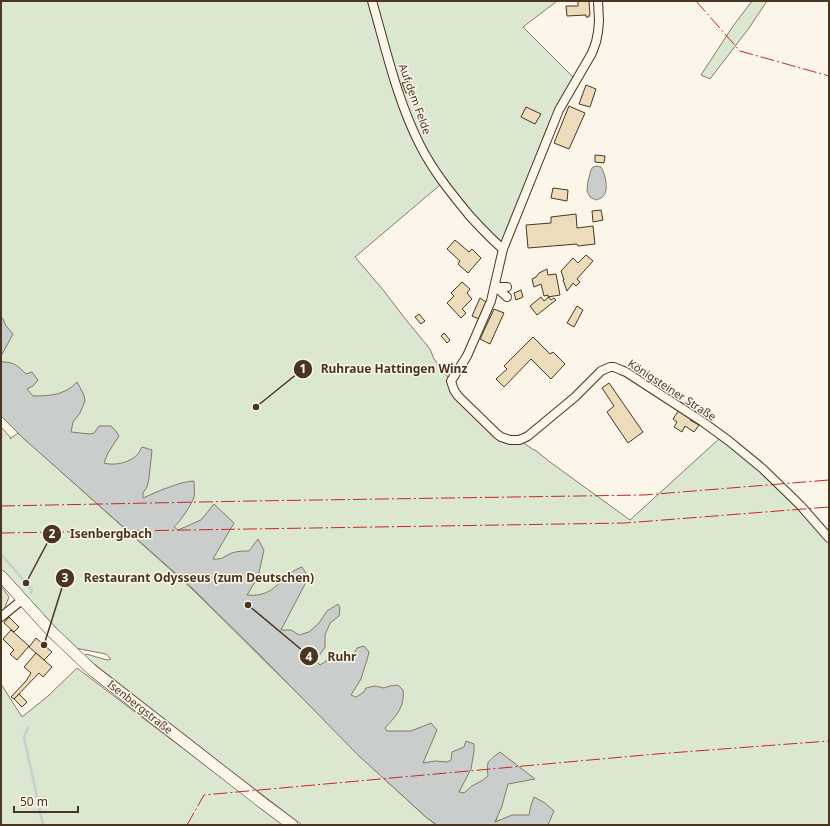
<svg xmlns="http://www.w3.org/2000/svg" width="830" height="826" viewBox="0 0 830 826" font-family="'Noto Sans',sans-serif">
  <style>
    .green { fill: #dce7d0; stroke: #887966 }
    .water { fill: #c9cecd; stroke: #887966 }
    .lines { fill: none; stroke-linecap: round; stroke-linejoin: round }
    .stream { stroke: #c9cecd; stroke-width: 2.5 }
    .building { fill: #ecdcbc; stroke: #4a3520 }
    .street-casing { stroke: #4a3520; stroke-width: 10 }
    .secondary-casing { stroke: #4a3520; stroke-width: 12 }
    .street { stroke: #fbf6e9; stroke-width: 8 }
    .secondary { stroke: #fbf6e9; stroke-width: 11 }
    .power { stroke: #c62828; stroke-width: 1; stroke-dasharray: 14 3 2 3; stroke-linecap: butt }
    .labels { text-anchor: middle; stroke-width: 3; stroke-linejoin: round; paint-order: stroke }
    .street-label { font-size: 11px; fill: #4a3520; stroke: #fbf6e9 }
    .leader { fill: none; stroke: #4a3520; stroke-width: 1.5 }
    .callout-dot { fill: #4a3520; stroke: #fbf6e9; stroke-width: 1.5 }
    .mark-label { font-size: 12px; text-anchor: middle; font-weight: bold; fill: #fff }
    .callout-label { font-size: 12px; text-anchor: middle; font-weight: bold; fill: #4a3520; stroke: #fbf6e9; stroke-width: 3; stroke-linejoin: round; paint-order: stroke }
  </style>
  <rect width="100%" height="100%" fill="#fbf6e9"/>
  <g class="green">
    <path d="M 1,1 L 370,1 L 419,148 L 440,185 L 355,257 L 384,291 L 403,316 L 430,349 L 434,359 L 450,380 L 480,416 L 497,434 L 519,440 L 534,450 L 535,450 L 550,462 L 630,520 L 720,438 L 740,451 L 797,506 L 829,543 L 829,825 L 505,825 L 499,820 L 495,822 L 497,818 L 464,793 L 459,792 L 460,790 L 426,763 L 422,763 L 423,761 L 370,717 L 281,631 L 84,452 L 1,366 Z"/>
    <path d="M 376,1 L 557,1 L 523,27 L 573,77 L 550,121 L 502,242 L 479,222 L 438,173 L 422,142 L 406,108 Z"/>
    <path d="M 752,1 L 767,1 L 749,28 L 710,79 L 701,75 L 733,26 Z"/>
    <path d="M 1,427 L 11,438 L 10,439 L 18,433 L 192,589 L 383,778 L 427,818 L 436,825 L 302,825 L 230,770 L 84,656 L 86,654 L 107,660 L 111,659 L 106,654 L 75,648 L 1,570 Z"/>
    <path d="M 1,586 L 9,597 L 3,612 L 1,613 Z"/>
    <path d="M 77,668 L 284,825 L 1,825 L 1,684 L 22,717 L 48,696 Z"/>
  </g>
  <g class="water">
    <path d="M 597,166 L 601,167 C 605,173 610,192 602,197 C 601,199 598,199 596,200 L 590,197 L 587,191 L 588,181 L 591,170 L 593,167 Z"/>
    <path d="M 1,317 L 3,319 L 6,326 L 13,334 L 1,356 Z"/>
    <path d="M 1,360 L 3,362 C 14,362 18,366 26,374 L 32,372 L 38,380 L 33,386 L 27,389 L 33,396 C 50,396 65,395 77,382 L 84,395 L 85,401 L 80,413 L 73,422 L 71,432 L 90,434 L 94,433 L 99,426 L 111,426 L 116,431 L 119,436 L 108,453 L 104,463 C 114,466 129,463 137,455 C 139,453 140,450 142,447 L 152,450 L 149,478 L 147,487 L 143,493 L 143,498 C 150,495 156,492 164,489 C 176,485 181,482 194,481 C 194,486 195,492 194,497 C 192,504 180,522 174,527 L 178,530 L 201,520 L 214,504 L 234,523 L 213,559 C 223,560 224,556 232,553 C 238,551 243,551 249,551 L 258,539 L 264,550 L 258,577 L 247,595 C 277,598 279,575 302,567 L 306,573 L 305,584 L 281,630 L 291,630 L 299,635 L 309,632 L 319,623 L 327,611 L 338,604 L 340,608 L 339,616 L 330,623 L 325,635 L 325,647 L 319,656 L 317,662 L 320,665 L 328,660 C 336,661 345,661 351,656 C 354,654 356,650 357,648 L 364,646 L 369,652 L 367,660 L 364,669 L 361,679 L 351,695 L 356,697 L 364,692 L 366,688 L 375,686 L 384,688 L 390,686 L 398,685 L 403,690 C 405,707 396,716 385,728 L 387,731 L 411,731 L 431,723 L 437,730 L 423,763 L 435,761 L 447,762 L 451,760 L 452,752 L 464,747 L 466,741 L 474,744 L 474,751 L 471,769 L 459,792 L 464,793 L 472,786 L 483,780 L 488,776 C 486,761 488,761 500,752 L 535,779 L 508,784 L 502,806 L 495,822 L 512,815 L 529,815 L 531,805 L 534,797 L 545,803 L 554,811 L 548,825 L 437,825 L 427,818 L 359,756 L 257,652 L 191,587 L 23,438 L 1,416 Z"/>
  </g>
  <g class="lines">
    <g class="stream">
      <path d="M 1,438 L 2,435"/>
      <path d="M 1,554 L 32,590 L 31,593"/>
      <path d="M 28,728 L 24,737 L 43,825"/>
    </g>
  </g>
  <g class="building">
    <path d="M 578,1 L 589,1 L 590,15 L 589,15 L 589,17 L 586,17 L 586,15 L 567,16 L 566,6 L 578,6 Z"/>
    <path d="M 409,81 L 412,91 L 406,93 L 402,83 Z"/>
    <path d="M 586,85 L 596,89 L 590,107 L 579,104 Z"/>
    <path d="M 569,106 L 585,113 L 569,149 L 554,143 Z"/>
    <path d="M 526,107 L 541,114 L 535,124 L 521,117 Z"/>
    <path d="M 595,155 L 605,156 L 604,163 L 595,162 Z"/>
    <path d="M 553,188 L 568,190 L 567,201 L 551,198 Z"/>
    <path d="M 601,210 L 603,220 L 593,222 L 592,211 Z"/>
    <path d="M 576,214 L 577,228 L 593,226 L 595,244 L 578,246 L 577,244 L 528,248 L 526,225 L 551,223 L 551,217 Z"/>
    <path d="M 455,240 L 469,252 L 472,249 L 481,258 L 468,273 L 458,264 L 460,261 L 447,249 Z"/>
    <path d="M 586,255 L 593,261 L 577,279 L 580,282 L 576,286 L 573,283 L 567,291 L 563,280 L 564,280 L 561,271 L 573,258 L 578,263 Z"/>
    <path d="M 547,269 L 548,275 L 556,274 L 560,295 L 548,297 L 548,295 L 544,296 L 541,284 L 534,287 L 532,279 L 536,277 L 539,273 Z"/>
    <path d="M 462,282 L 470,289 L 467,293 L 472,299 L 462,309 L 466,313 L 461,318 L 447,303 L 454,296 L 451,293 Z"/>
    <path d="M 521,290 L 523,297 L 516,300 L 514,293 Z"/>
    <path d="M 541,297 L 544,301 L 549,297 L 551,300 L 554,298 L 556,300 L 537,315 L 530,306 Z"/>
    <path d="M 480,298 L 486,302 L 479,319 L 472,316 Z"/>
    <path d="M 577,306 L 583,310 L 574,327 L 567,323 Z"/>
    <path d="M 494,309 L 504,313 L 490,344 L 480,339 Z"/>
    <path d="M 419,314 L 425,321 L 421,324 L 415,317 Z"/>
    <path d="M 444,333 L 450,340 L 447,343 L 441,336 Z"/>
    <path d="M 533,337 L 550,354 L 553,352 L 565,364 L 551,379 L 531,359 L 504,387 L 496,379 L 507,369 L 504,366 Z"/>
    <path d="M 609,383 L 643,432 L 628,443 L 607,412 L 614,406 L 602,388 Z"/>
    <path d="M 679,410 L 691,418 L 690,420 L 699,425 L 694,432 L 685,426 L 682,432 L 674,427 L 677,422 L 673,419 Z"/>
    <path d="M 9,617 L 19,627 L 14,632 L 4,623 Z"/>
    <path d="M 11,630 L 29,646 L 17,660 L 10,654 L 14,650 L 3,639 Z"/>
    <path d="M 36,638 L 52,652 L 44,660 L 29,647 Z"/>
    <path d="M 36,653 L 52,667 L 43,677 L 39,673 L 14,699 L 11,697 L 26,681 L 31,673 L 24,667 Z"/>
    <path d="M 19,694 L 27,702 L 22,707 L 14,699 Z"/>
  </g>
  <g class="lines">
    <defs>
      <g id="street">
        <path d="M 372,1 C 386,49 397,100 420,145 C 433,171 451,193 469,215 C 480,227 491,239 503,249"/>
        <path d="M 598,1 L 599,21 L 598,32 L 596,42 L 592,53 L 559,110 L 503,249 L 491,301 L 467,356 L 451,381 L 454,390 L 458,396 L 497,434 L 501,437 L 510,440 L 519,440 L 524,438 L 528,436 L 575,397 L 601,371 L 610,367 L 614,367 L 621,370 L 626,372 L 703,422 L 729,441 L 763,469 L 800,505 L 829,538"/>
        <path d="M 507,297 L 495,286 L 500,287 L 507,287"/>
        <path d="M 1,617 L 22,600"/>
      </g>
      <path id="secondary" d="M 1,576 L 51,631 L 92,670 L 264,804 L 292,825"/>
    </defs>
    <use href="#street" class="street-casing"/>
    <use href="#secondary" class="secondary-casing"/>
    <use href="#street" class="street"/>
    <use href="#secondary" class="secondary"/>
    <g class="power">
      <path d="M 696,1 L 740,51 L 829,76"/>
      <path d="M 1,506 L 252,501 L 644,495 L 829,480"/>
      <path d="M 1,533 L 625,523 L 829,507"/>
      <path d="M 187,825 L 204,795 L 656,754 L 829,741"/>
    </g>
  </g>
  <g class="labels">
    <g class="street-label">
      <text transform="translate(415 99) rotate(70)" y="4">Auf dem Felde</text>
      <text transform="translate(672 390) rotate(33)" y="4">Königsteiner Straße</text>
      <text transform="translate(140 707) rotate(38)" y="4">Isenbergstraße</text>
    </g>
  </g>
  <path class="leader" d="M256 407L303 369M26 583L52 534M44 645L65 578M248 605L309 656"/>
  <g class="callout-dot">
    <circle cx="256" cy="407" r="4"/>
    <circle cx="26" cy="583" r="4"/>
    <circle cx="44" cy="645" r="4"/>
    <circle cx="248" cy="605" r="4"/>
    <circle cx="303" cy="369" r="10"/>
    <circle cx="52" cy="534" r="10"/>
    <circle cx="65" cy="578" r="10"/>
    <circle cx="309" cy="656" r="10"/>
  </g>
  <g class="mark-label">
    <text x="303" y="373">1</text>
    <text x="52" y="538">2</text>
    <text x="65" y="582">3</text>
    <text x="309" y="661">4</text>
  </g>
  <g class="callout-label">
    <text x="394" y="373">Ruhraue Hattingen Winz</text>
    <text x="111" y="538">Isenbergbach</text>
    <text x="199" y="582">Restaurant Odysseus (zum Deutschen)</text>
    <text x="342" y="661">Ruhr</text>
  </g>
  <rect width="830" height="826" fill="none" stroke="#4a3520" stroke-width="4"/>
  <path d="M14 806v6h64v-6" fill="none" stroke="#4a3520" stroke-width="2"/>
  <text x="20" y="806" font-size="12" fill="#4a3520" stroke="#fbf6e9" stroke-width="3" paint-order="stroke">50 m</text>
</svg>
